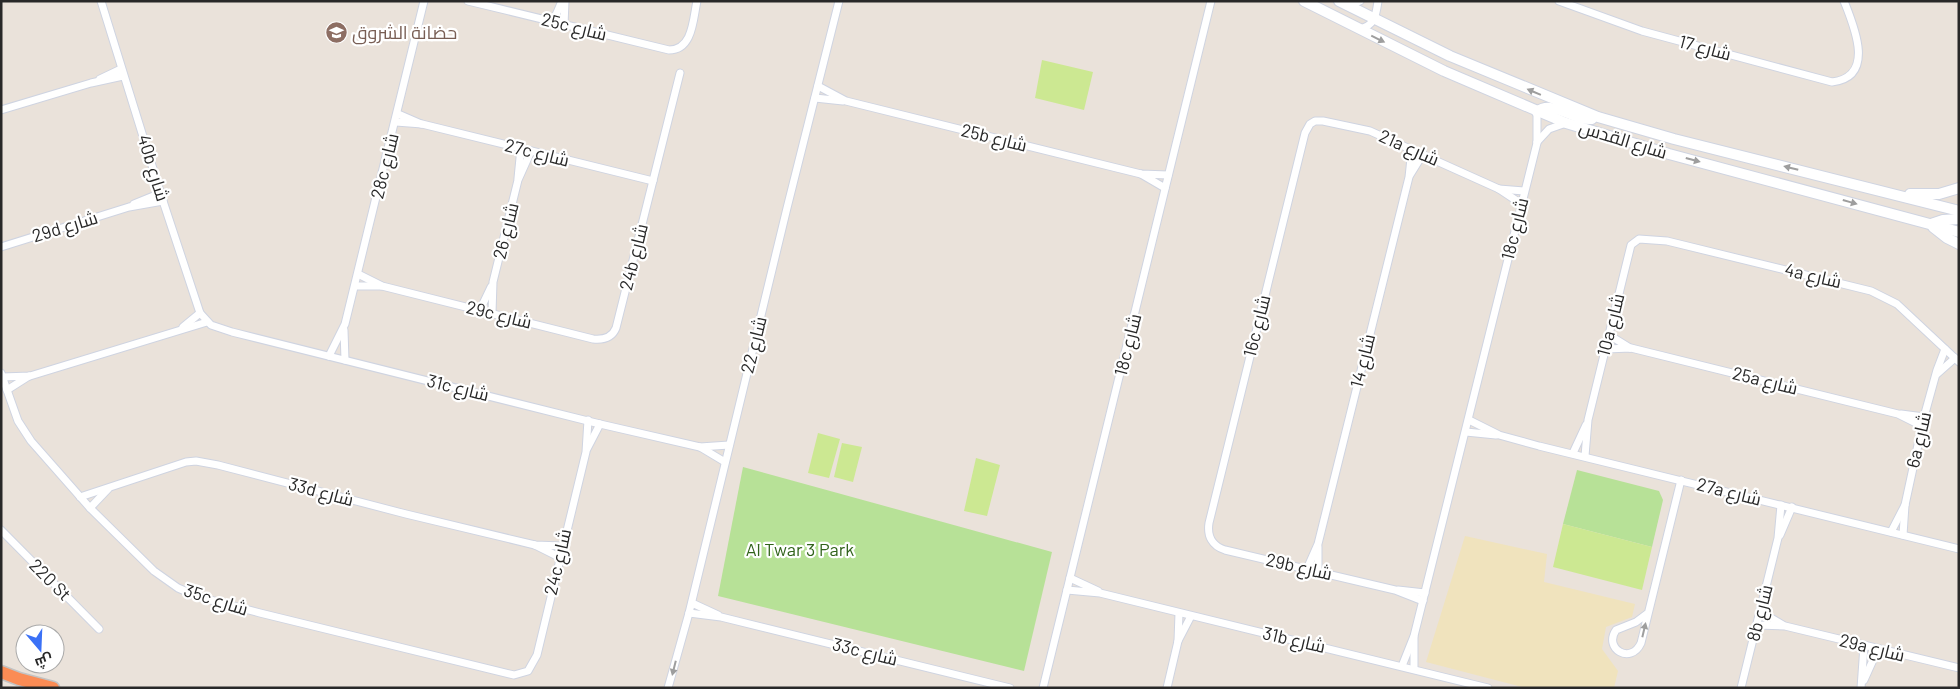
<svg xmlns="http://www.w3.org/2000/svg" width="1960" height="689" viewBox="0 0 1960 689" font-family="Barlow,Cairo,sans-serif">
  <style>
    .green { fill: #b7e197 }
    .sand { fill: #f0e3bd }
    .pitch { fill: #cce892 }
    .lines { fill: none; stroke-linecap: round; stroke-linejoin: round }
    .street-casing { stroke: #cfd4e1; stroke-width: 9 }
    .secondary-casing { stroke: #cfd4e1; stroke-width: 12 }
    .highway-casing { stroke: #c3c3c3; stroke-width: 15 }
    .street { stroke: #fff; stroke-width: 7 }
    .secondary { stroke: #fff; stroke-width: 10 }
    .highway { stroke: #fb8c55; stroke-width: 12 }
    .oneway { fill: #9e9e9e }
    .labels { text-anchor: middle; stroke-width: 4.5; stroke-linejoin: round; paint-order: stroke }
    .street-label { font-size: 18px; fill: #282828; stroke: #fff }
    .education-label { font-size: 18px; fill: #785e54; stroke: #fff; text-anchor: start }
    .park-label { font-size: 18px; fill: #31631b; stroke: #fff }
  </style>
  <rect width="100%" height="100%" fill="#eae2da"/>
  <g class="green">
    <path d="M 743,467 L 1052,552 L 1024,671 L 718,596 Z"/>
    <path d="M 1577,470 L 1659,491 L 1663,500 L 1652,547 L 1563,524 Z"/>
  </g>
  <path class="sand" d="M 1465,536 L 1547,554 L 1544,582 L 1635,604 L 1632,617 L 1606,627 L 1602,649 L 1618,671 L 1614,688 L 1526,688 L 1426,662 Z"/>
  <g class="pitch">
    <path d="M 1042,60 L 1093,72 L 1084,110 L 1035,98 Z"/>
    <path d="M 818,433 L 840,439 L 829,478 L 808,473 Z"/>
    <path d="M 842,443 L 862,447 L 853,482 L 834,477 Z"/>
    <path d="M 976,458 L 1000,465 L 987,516 L 964,511 Z"/>
    <path d="M 1563,524 L 1652,547 L 1642,590 L 1553,567 Z"/>
  </g>
  <g class="lines">
    <defs>
      <g id="street">
        <path d="M 101,1 L 163,201 L 200,313 L 211,325 L 232,332 L 600,424 L 700,447 L 729,445"/>
        <path d="M 468,1 L 669,50 C 693,50 693,19 697,1"/>
        <path d="M 1559,1 L 1642,31 L 1832,82 C 1876,77 1854,26 1844,1"/>
        <path d="M 1347,6 L 1360,1"/>
        <path d="M 553,22 L 562,1"/>
        <path d="M 564,25 L 565,1"/>
        <path d="M 1359,29 C 1375,26 1376,15 1378,1"/>
        <path d="M 100,79 L 121,69"/>
        <path d="M 818,86 L 846,101 L 1141,174 L 1168,175"/>
        <path d="M 815,98 L 843,101"/>
        <path d="M 1,110 L 91,83 L 123,76"/>
        <path d="M 398,114 L 421,124"/>
        <path d="M 396,122 L 422,124 L 653,181"/>
        <path d="M 1537,142 L 1549,129 L 1566,123"/>
        <path d="M 1141,174 L 1165,188"/>
        <path d="M 1410,175 L 1423,154"/>
        <path d="M 518,178 L 521,148"/>
        <path d="M 1499,189 L 1524,191"/>
        <path d="M 134,204 L 161,193"/>
        <path d="M 1,247 L 129,207 L 163,201"/>
        <path d="M 358,274 L 382,286 L 593,339 C 603,340 612,338 616,328 L 680,73"/>
        <path d="M 355,286 L 381,286"/>
        <path d="M 480,310 L 491,287"/>
        <path d="M 492,313 L 493,282 L 518,180 L 531,151"/>
        <path d="M 183,327 L 200,313"/>
        <path d="M 344,330 L 345,360"/>
        <path d="M 1609,335 L 1630,348"/>
        <path d="M 1606,349 L 1631,348 L 1898,414 L 1922,426"/>
        <path d="M 329,356 L 345,324 L 424,1"/>
        <path d="M 1,373 L 18,421 L 31,441 L 90,508 L 154,571 L 178,588 L 199,597 L 260,613 L 514,675 L 528,671 L 537,655 L 586,452 L 588,420"/>
        <path d="M 1937,374 L 1955,358"/>
        <path d="M 2,377 L 30,376 L 207,322"/>
        <path d="M 7,390 L 29,376"/>
        <path d="M 1901,414 L 1924,417"/>
        <path d="M 1469,420 L 1499,435 L 1539,446 L 1959,549"/>
        <path d="M 1466,432 L 1496,435"/>
        <path d="M 700,447 L 725,462"/>
        <path d="M 587,449 L 600,424"/>
        <path d="M 1573,453 L 1586,425"/>
        <path d="M 1585,456 L 1588,420 L 1630,249 L 1631,245 L 1639,239 L 1667,241 L 1871,291 L 1897,304 L 1959,362"/>
        <path d="M 80,497 L 186,462 L 196,461 L 218,465 L 406,514 L 535,545 L 562,546"/>
        <path d="M 90,508 L 108,489"/>
        <path d="M 1,530 L 99,629"/>
        <path d="M 1891,532 L 1905,505"/>
        <path d="M 1780,535 L 1792,507"/>
        <path d="M 1903,535 L 1905,505 L 1924,417 L 1937,370 L 1945,349"/>
        <path d="M 535,545 L 559,557"/>
        <path d="M 1307,569 L 1318,544 L 1409,177 L 1412,149"/>
        <path d="M 1318,572 L 1318,547"/>
        <path d="M 1070,578 L 1098,591"/>
        <path d="M 1067,590 L 1100,593 L 1488,688"/>
        <path d="M 1398,590 L 1425,593"/>
        <path d="M 1423,601 L 1395,590 L 1225,550 C 1212,546 1207,536 1209,523 L 1305,133 L 1310,124 L 1315,121 L 1323,121 L 1370,131 L 1499,189 L 1520,203"/>
        <path d="M 692,603 L 718,615"/>
        <path d="M 1761,612 L 1783,625"/>
        <path d="M 689,613 L 721,617 L 1010,688"/>
        <path d="M 1648,613 L 1636,622 L 1616,630 C 1603,649 1631,665 1641,643 L 1681,480"/>
        <path d="M 1757,625 L 1785,626 L 1959,668"/>
        <path d="M 1178,641 L 1191,616"/>
        <path d="M 1402,666 L 1414,636 L 1537,143 L 1537,112"/>
        <path d="M 1414,669 L 1414,637"/>
        <path d="M 1864,680 L 1878,649"/>
        <path d="M 668,688 L 689,613 L 787,208 L 839,1"/>
        <path d="M 1043,688 L 1211,1"/>
        <path d="M 1167,688 L 1178,641 L 1179,613"/>
        <path d="M 1741,688 L 1778,538 L 1781,505"/>
        <path d="M 1861,688 L 1864,646"/>
      </g>
      <g id="secondary">
        <path d="M 1304,1 L 1444,71 L 1566,123 L 1669,154 L 1959,232"/>
        <path d="M 1339,1 L 1450,56 L 1598,117 L 1674,139 L 1959,211"/>
        <path d="M 1537,112 C 1552,99 1574,121 1592,119"/>
        <path d="M 1910,194 L 1939,194 L 1959,188"/>
        <path d="M 1931,224 L 1943,220 L 1959,219"/>
        <path d="M 1933,227 L 1947,238 L 1959,244"/>
      </g>
      <path id="highway" d="M 1,672 L 19,679 L 53,688"/>
    </defs>
    <use href="#street" class="street-casing"/>
    <use href="#secondary" class="secondary-casing"/>
    <use href="#highway" class="highway-casing"/>
    <use href="#street" class="street"/>
    <use href="#secondary" class="secondary"/>
    <use href="#highway" class="highway"/>
  </g>
  <defs><path id="oneway-solid" d="M-6-.8H1V-3.2L6.5 0L1 3.2V.8H-6Z" transform="scale(1.25)"/></defs>
  <g class="oneway">
    <use href="#oneway-solid" transform="translate(1378 39) rotate(26)"/>
    <use href="#oneway-solid" transform="translate(1534 92) rotate(-157)"/>
    <use href="#oneway-solid" transform="translate(1693 160) rotate(15)"/>
    <use href="#oneway-solid" transform="translate(1791 168) rotate(-166)"/>
    <use href="#oneway-solid" transform="translate(1850 202) rotate(16)"/>
    <use href="#oneway-solid" transform="translate(1644 630) rotate(-77)"/>
    <use href="#oneway-solid" transform="translate(674 668) rotate(104)"/>
  </g>
  <defs>
    <symbol id="school-disc" viewBox="-11 -11 22 22"><circle r="9.5" fill="#8d6e63" stroke="#fff"/><path d="M0-5L7-2L0 1L-7-2ZM-4 1L0 2.5L4 1V4Q0 6-4 4Z" fill="#fff"/></symbol>
  </defs>
  <g fill-rule="evenodd">
    <use href="#school-disc" x="324" y="20" width="25" height="25"/>
  </g>
  <g class="labels">
    <g class="street-label">
      <text transform="translate(574 27) rotate(14)" y="6">25c شارع</text>
      <text transform="translate(1705 48) rotate(15)" y="6">شارع 17</text>
      <text transform="translate(994 138) rotate(14)" y="6">25b شارع</text>
      <text transform="translate(1623 140) rotate(17)" y="6">شارع القدس</text>
      <text transform="translate(1409 148) rotate(24)" y="6">21a شارع</text>
      <text transform="translate(537 153) rotate(14)" y="6">27c شارع</text>
      <text transform="translate(385 166) rotate(-76)" y="6">28c شارع</text>
      <text transform="translate(153 168) rotate(73)" y="6">40b شارع</text>
      <text transform="translate(65 227) rotate(-17)" y="6">29d شارع</text>
      <text transform="translate(1515 229) rotate(-76)" y="6">18c شارع</text>
      <text transform="translate(506 231) rotate(-76)" y="6">شارع 26</text>
      <text transform="translate(634 257) rotate(-76)" y="6">24b شارع</text>
      <text transform="translate(1813 276) rotate(13)" y="6">4a شارع</text>
      <text transform="translate(499 315) rotate(14)" y="6">29c شارع</text>
      <text transform="translate(1611 325) rotate(-76)" y="6">10a شارع</text>
      <text transform="translate(1257 326) rotate(-76)" y="6">16c شارع</text>
      <text transform="translate(754 345) rotate(-76)" y="6">شارع 22</text>
      <text transform="translate(1128 345) rotate(-76)" y="6">18c شارع</text>
      <text transform="translate(1363 361) rotate(-76)" y="6">شارع 14</text>
      <text transform="translate(1765 381) rotate(14)" y="6">25a شارع</text>
      <text transform="translate(458 388) rotate(14)" y="6">31c شارع</text>
      <text transform="translate(1919 440) rotate(-77)" y="6">6a شارع</text>
      <text transform="translate(321 492) rotate(15)" y="6">33d شارع</text>
      <text transform="translate(1729 492) rotate(14)" y="6">27a شارع</text>
      <text transform="translate(558 562) rotate(-77)" y="6">24c شارع</text>
      <text transform="translate(1299 567) rotate(13)" y="6">29b شارع</text>
      <text transform="translate(50 580) rotate(45)" y="6">220 St</text>
      <text transform="translate(216 600) rotate(18)" y="6">35c شارع</text>
      <text transform="translate(1760 613) rotate(-76)" y="6">8b شارع</text>
      <text transform="translate(1294 640) rotate(13)" y="6">31b شارع</text>
      <text transform="translate(1872 648) rotate(14)" y="6">29a شارع</text>
      <text transform="translate(865 652) rotate(14)" y="6">33c شارع</text>
    </g>
    <g class="education-label">
      <text x="352" y="39">حضانة الشروق</text>
    </g>
    <g class="park-label">
      <text x="800" y="556">Al Twar 3 Park</text>
    </g>
  </g>
  <rect width="1960" height="689" fill="none" stroke="#282828" stroke-width="5"/>
  <g transform="translate(40 649) rotate(161)"><circle r="24" fill="#ffffff" stroke="#a9a9a9"/>
  <path d="M0-4L9 19L0 12L-9 19Z" fill="#3b71f6"/>
  <text y="-8" font-size="14" font-weight="bold" text-anchor="middle" fill="#282828">ش</text>
  </g>
</svg>
